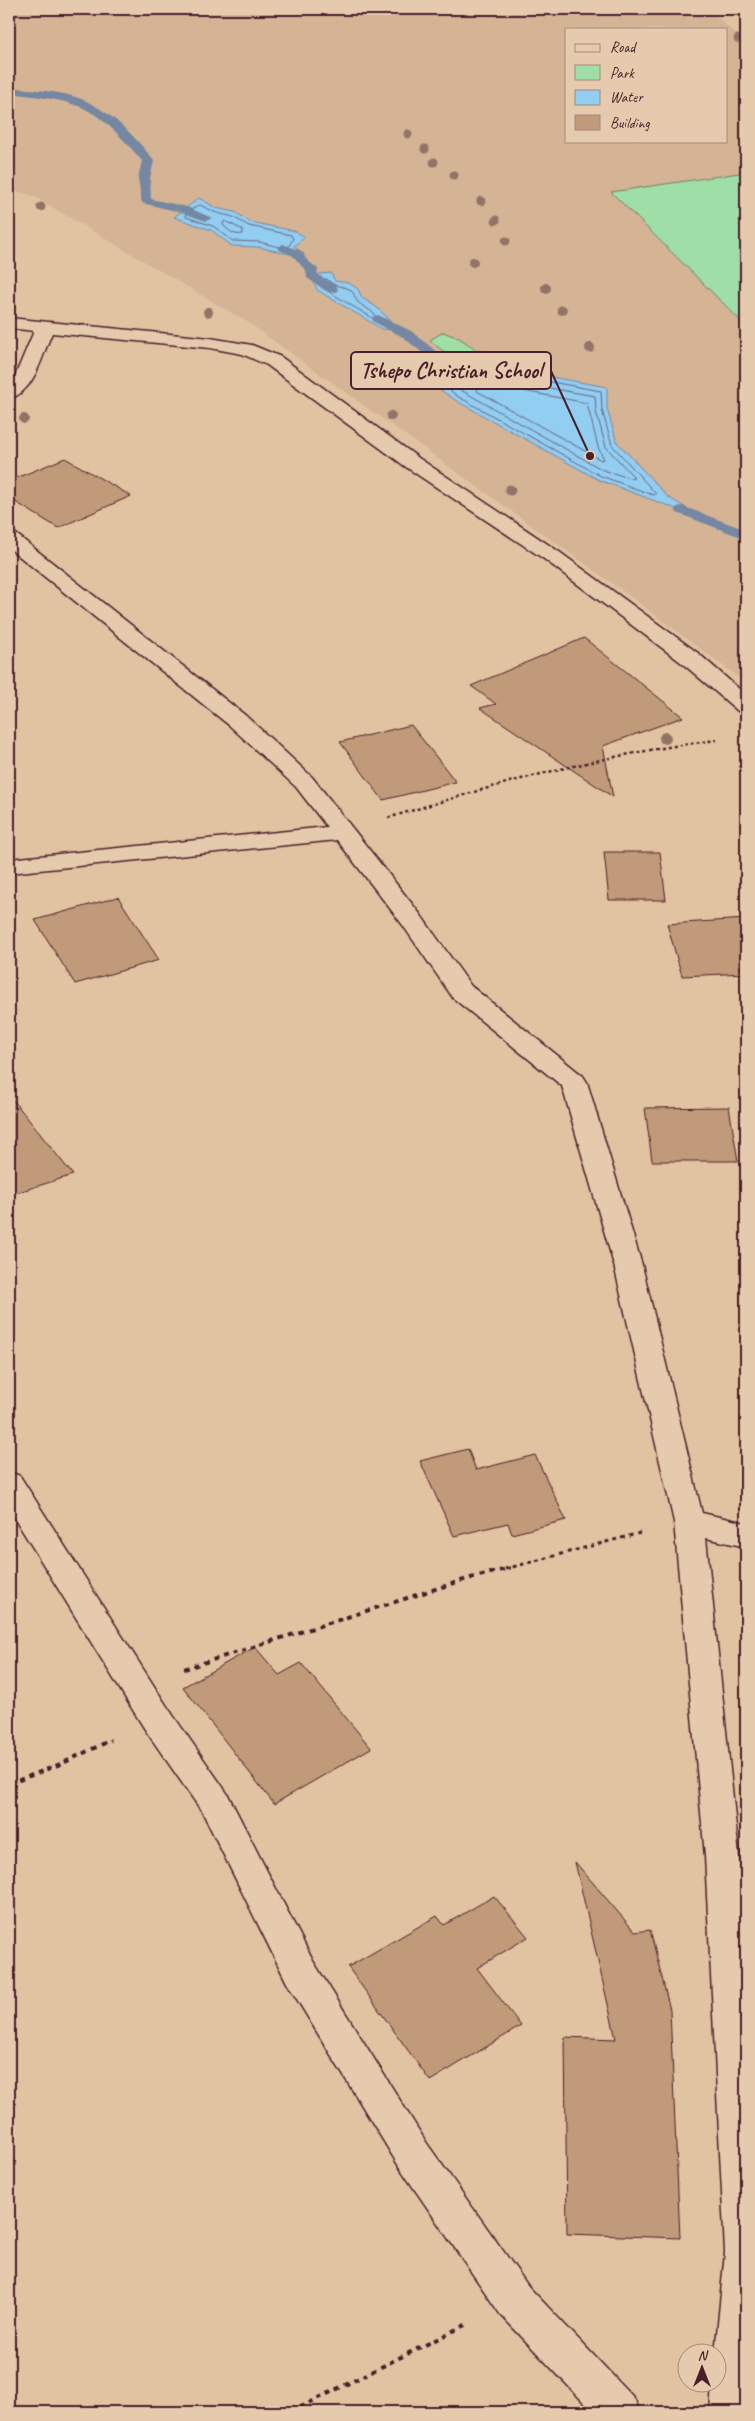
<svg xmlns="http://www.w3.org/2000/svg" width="755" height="2421" viewBox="0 0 755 2421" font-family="Caveat,sans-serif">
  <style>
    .built { fill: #d4b494; fill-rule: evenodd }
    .green { fill: #9fdea6; stroke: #747e68 }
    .water { fill: #92cdf2; stroke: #7587a2 }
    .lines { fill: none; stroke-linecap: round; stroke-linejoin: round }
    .shore { stroke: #67657b; stroke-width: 1 }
    .stream { fill: #7587a2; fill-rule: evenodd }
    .building { fill: #c09a79; stroke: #4a1f2b }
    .minor-casing { stroke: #4a1f2b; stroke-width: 3 }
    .path-far2 { stroke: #4a1f2b; stroke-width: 2.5; stroke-dasharray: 3 3; stroke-linecap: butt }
    .path-far1 { stroke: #4a1f2b; stroke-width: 3; stroke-dasharray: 4 4; stroke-linecap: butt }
    .path { stroke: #4a1f2b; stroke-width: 4; stroke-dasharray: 5 5; stroke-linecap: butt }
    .minor { fill: #e6caad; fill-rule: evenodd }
    .tree { fill: #927367 }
    .leader { fill: none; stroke: #4a1f2b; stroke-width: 2 }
    .callout-dot { fill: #4a1f2b; stroke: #e6caad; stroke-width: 2 }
    .callout { fill: #e6caad; stroke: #4a1f2b; stroke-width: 2 }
    .callout-label { font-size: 22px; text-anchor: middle; font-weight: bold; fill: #4a1f2b }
  </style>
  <rect width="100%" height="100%" fill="#e1c3a2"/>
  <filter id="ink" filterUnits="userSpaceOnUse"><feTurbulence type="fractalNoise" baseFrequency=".02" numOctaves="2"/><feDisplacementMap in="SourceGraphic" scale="10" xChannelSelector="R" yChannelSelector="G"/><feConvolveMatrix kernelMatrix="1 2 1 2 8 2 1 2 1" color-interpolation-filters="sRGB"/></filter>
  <g filter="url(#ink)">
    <path class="built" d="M 9,9 L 708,9 L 746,43 L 746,683 L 620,589 L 249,323 L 33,196 L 9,189 ZM 566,29 L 726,29 L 726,141 L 566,141 Z"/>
    <g class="green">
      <path d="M 746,172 L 746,326 L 611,192 Z"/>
      <path d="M 443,332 L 459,338 L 477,350 L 544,374 L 553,386 C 509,377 463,372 430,340 Z"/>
    </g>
    <g class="water">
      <path d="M 199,198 L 216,208 L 235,212 L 250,222 L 295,231 L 305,237 L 294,246 L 304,254 L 302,262 L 298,256 L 258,247 L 232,246 L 211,230 L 174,217 Z"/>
      <path d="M 331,273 L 335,281 L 349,283 L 358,289 L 362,298 L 375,306 L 402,331 L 382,329 L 317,290 L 311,275 Z"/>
      <path d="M 484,365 L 607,387 L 607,409 L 617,442 L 668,497 L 706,520 L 599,480 L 455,400 L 432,384 Z"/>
    </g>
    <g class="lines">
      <g class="shore">
        <path d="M 200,205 L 214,212 L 233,217 L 249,226 L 291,235 L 293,239 L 287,249 L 259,242 L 233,241 L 213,226 L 186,217 L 186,213 Z"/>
        <path d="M 225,221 L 243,230 L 243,234 C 234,236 229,231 223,225 Z"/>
        <path d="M 322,279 L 327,279 C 334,287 340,285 349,289 C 355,292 354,298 358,302 C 365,309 372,309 377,318 L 374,319 L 321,287 L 319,281 Z"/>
        <path d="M 485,370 L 601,391 L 602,410 L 612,445 L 656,494 L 653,495 L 601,476 L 457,396 L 446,387 L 447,384 Z"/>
        <path d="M 486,377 L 595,396 L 596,411 L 606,447 L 633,476 L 633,479 L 603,470 L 459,389 L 460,386 Z"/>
        <path d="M 486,384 L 587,403 L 598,447 L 604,459 L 601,460 L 477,391 L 478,387 Z"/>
      </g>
      <g class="stream">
        <path d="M 9,87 C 33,90 67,91 88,102 C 114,115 137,138 154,161 L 150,178 L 151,199 L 187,207 L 212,218 L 206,221 L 180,212 L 142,203 L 138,178 L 142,161 C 127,143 101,113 78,106 C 56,98 32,96 9,93 Z"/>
        <path d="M 283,244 L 301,251 L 307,260 L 318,269 L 317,274 L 336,286 L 338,289 L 336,292 L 328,292 L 307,278 L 306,270 C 300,266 297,259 292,255 C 287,252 281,252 277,248 Z"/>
        <path d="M 378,315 L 411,331 L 438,353 L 490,383 L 484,387 L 480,386 L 430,359 L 403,337 L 374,322 L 372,319 L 374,316 Z"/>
        <path d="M 682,506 L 746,530 L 746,539 L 677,513 L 675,510 L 677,507 Z"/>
      </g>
    </g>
    <g class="building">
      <path d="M 65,458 L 131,496 L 58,528 L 9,498 L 9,481 Z"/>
      <path d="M 584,638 L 683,717 L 603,746 L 613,797 L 480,708 L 496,704 L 471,686 Z"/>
      <path d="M 411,725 L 456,782 L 383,800 L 340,742 Z"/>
      <path d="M 604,852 L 660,852 L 666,900 L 609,900 Z"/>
      <path d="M 118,897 L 159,960 L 75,984 L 35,920 Z"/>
      <path d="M 746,919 L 746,973 L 682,976 L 667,924 Z"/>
      <path d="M 9,1095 L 73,1175 L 9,1195 Z"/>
      <path d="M 729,1107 L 738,1161 L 652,1161 L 645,1108 Z"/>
      <path d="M 468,1449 L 476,1470 L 535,1455 L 566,1520 L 512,1534 L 508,1523 L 454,1536 L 420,1461 Z"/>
      <path d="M 255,1647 L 279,1675 L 301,1663 L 371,1748 L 274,1804 L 183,1687 Z"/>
      <path d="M 575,1862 L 635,1932 L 650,1930 L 670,2010 L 680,2238 L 567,2234 L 565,2037 L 616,2039 Z"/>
      <path d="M 494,1896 L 528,1937 L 477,1968 L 521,2026 L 430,2081 L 348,1967 L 437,1916 L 444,1925 Z"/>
    </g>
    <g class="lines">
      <defs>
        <g id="minor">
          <path d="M 9,318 L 210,338 L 252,345 L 281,357 L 420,459 L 558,551 L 698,653 L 746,695 L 746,713 L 738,711 L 682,663 L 544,559 L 406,467 L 267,365 L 242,354 L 210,348 L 52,333 C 42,355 35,392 9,399 L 9,384 L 13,381 L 34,331 L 9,328 Z"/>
          <path d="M 9,532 L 16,534 L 246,716 L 312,777 L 420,914 L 471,986 L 583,1076 L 587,1082 L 642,1265 L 702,1513 L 746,1523 L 746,1547 L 706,1538 L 739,1856 L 746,1972 L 746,2412 L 710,2412 L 712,2384 L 718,2384 L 718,2354 L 715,2354 L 725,2252 L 705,1856 L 674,1522 L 614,1265 L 562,1086 L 453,998 L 402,924 L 337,840 L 9,873 L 9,859 L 327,827 L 296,787 L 230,726 L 9,548 Z"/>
          <path d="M 9,1472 L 20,1476 L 168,1708 L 227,1793 L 313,1961 L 426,2142 L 528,2286 L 634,2398 L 640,2412 L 593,2412 L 500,2314 L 400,2168 L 287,1983 L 203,1813 L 144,1728 L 9,1509 Z"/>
        </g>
      </defs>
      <use href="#minor" class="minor-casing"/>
      <path class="path-far2" d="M 388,818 C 496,784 604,754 717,740"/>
      <path class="path-far1" d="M 505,1569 L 640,1533"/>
      <g class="path">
        <path d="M 184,1669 L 467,1579 L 510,1568"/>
        <path d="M 9,1784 L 63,1763 L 111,1740"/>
        <path d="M 291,2412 L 467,2324"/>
      </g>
      <use href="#minor" class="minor"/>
    </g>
    <g class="tree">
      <circle cx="738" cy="39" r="4.5"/>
      <circle cx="408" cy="134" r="4.5"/>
      <circle cx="425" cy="149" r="4.5"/>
      <circle cx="434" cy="162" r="4.5"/>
      <circle cx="454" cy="175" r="4.5"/>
      <circle cx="481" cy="201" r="4.5"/>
      <circle cx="41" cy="207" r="4.5"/>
      <circle cx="496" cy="220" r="4.5"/>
      <circle cx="506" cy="241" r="4.5"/>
      <circle cx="473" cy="262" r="5"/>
      <circle cx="546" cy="288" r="5"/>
      <circle cx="562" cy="310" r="5"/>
      <circle cx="208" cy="312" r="5"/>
      <circle cx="590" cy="348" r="5"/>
      <circle cx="391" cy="416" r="5"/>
      <circle cx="24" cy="419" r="5"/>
      <circle cx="510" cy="490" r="5.5"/>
      <circle cx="665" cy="738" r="6"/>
    </g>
  </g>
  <path class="leader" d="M590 456L551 371"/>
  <circle class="callout-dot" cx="590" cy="456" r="5"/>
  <rect class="callout" x="351" y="352" width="200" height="37" rx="5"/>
  <g class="callout-label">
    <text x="451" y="378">Tshepo Christian School</text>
  </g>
  <rect width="755" height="2421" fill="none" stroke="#e6caad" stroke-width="30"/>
  <rect x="15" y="15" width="725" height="2391" fill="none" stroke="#4a1f2b" stroke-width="2" filter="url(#ink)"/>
  <rect x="565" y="28" width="162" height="115" fill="#e6caad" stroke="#a88679"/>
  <rect x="575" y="44" width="25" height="8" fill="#e6caad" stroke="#a88679"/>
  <text x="610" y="52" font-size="15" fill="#4a1f2b">Road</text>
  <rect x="575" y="65" width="25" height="15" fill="#9fdea6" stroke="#a88679"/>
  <text x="610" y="78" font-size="15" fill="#4a1f2b">Park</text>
  <rect x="575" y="90" width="25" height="15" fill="#92cdf2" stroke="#a88679"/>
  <text x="610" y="102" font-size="15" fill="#4a1f2b">Water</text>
  <rect x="575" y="115" width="25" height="15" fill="#c09a79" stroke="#a88679"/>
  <text x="610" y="128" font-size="15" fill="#4a1f2b">Building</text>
  <g transform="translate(702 2368)"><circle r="24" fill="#e6caad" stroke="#a88679"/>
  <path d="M0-4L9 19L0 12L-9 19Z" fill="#4a1f2b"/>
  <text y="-8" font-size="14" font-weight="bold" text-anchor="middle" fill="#4a1f2b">N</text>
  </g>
</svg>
